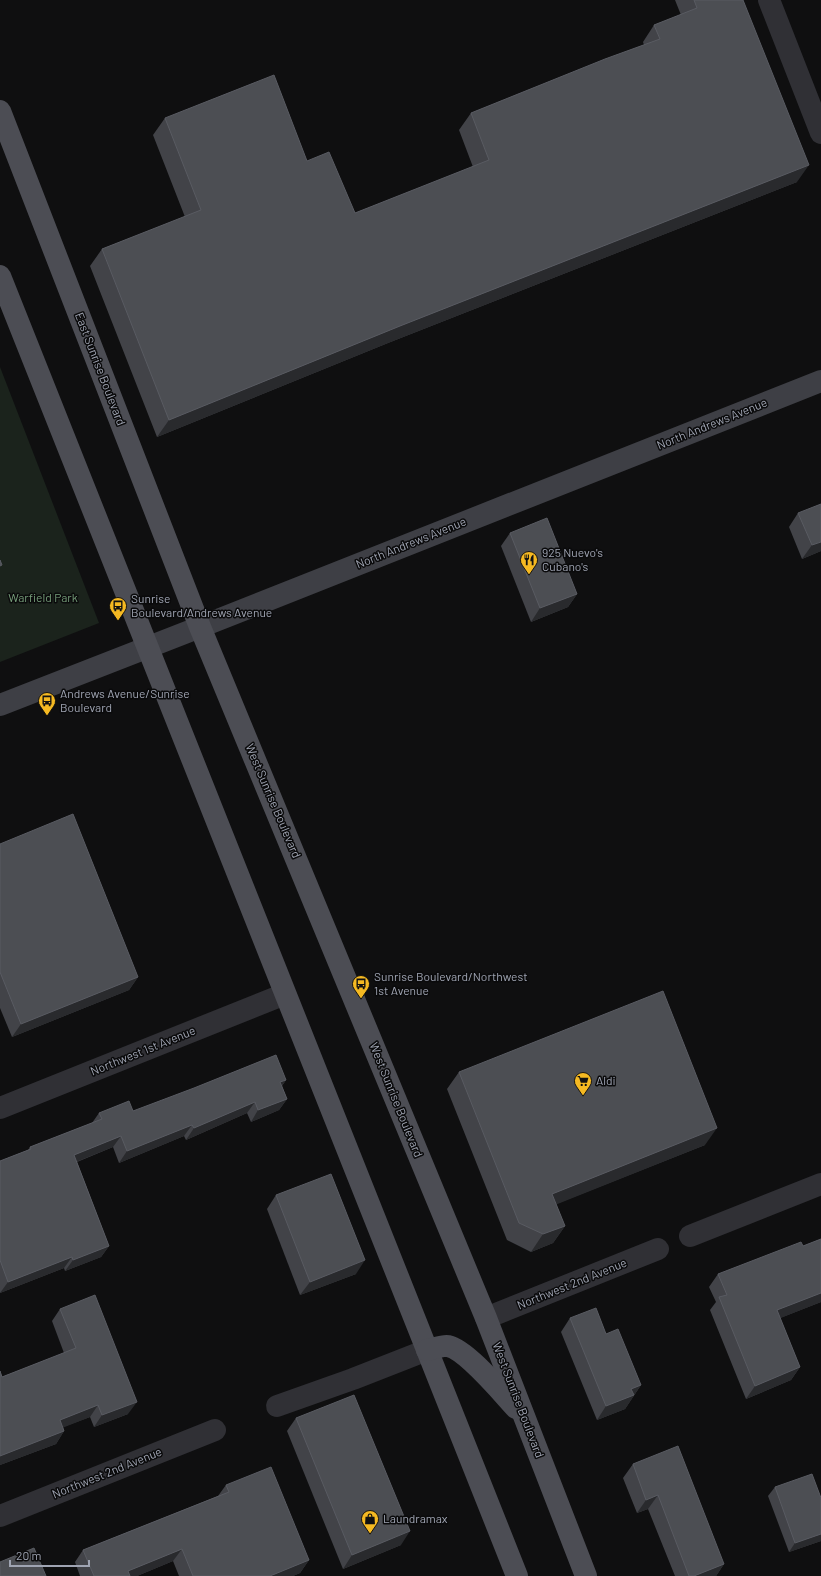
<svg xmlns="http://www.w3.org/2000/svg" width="821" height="1576" viewBox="0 0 821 1576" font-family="Barlow,sans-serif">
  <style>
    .green { fill: #1b231c }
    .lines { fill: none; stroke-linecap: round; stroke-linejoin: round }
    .street { stroke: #303035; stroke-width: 22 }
    .secondary { stroke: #3e3f45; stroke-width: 22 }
    .primary { stroke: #4c4d54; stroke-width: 22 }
    .wall { fill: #424348 }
    .shaded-wall { fill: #292a2d }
    .building { fill: #4c4e53; stroke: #595b62 }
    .labels { text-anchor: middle; stroke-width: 3; stroke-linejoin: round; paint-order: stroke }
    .street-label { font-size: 12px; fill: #9fa4b2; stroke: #0a0a0b }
    .poi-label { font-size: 12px; fill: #9fa4b2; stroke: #0a0a0b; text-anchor: start }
    .park-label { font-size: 12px; fill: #769e7a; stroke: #0a0a0b }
  </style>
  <rect width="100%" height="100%" fill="#0f0f10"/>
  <path class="green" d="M 0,367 L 99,623 L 0,662 Z"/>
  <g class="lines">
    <g class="street">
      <path d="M 769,0 L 821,133"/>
      <path d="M 0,1108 L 285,994"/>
      <path d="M 690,1236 L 821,1184"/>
      <path d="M 486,1318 L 658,1249"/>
      <path d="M 277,1406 L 353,1379 L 427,1350"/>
      <path d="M 0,1516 L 215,1430"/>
    </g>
    <path class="secondary" d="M 0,705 L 200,627 L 821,381"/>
    <g class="primary">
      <path d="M 0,111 L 200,627 L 486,1318 L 586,1576"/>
      <path d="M 0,276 L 517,1576"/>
      <path d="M 427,1350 C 434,1349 442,1345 448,1346 C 467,1350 502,1393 516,1408"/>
    </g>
  </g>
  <g class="wall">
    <path d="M 675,0 L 743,0 L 797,182 L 388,343 L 157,437 L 90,266 L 102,249 L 185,217 L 153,135 L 165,118 L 307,161 L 355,213 L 473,167 L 459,130 L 471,113 L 644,45 L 643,42 L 654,25 L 681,15 Z"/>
    <path d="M 798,513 L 821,551 L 802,559 L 789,527 Z"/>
    <path d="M 510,533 L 577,594 L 568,607 L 531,622 L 501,546 Z"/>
    <path d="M 0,844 L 138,977 L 129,990 L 12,1037 L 0,1008 Z"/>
    <path d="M 459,1072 L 705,1145 L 556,1204 L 565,1226 L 553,1243 L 531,1252 L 507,1240 L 447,1089 Z"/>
    <path d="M 286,1080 L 282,1086 L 287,1099 L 279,1110 L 251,1122 L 247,1113 L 186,1140 L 184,1136 L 119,1163 L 113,1147 L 77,1162 L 109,1246 L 101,1257 L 65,1271 L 64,1268 L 0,1293 L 0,1161 L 28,1150 L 30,1147 L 92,1123 L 99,1113 L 133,1111 Z"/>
    <path d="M 276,1195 L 356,1274 L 300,1295 L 267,1209 Z"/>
    <path d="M 821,1239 L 821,1302 L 780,1318 L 800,1367 L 791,1380 L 746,1399 L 710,1310 L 716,1302 L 709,1287 L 718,1274 L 803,1246 Z"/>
    <path d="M 60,1309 L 128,1414 L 94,1427 L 90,1417 L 63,1427 L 64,1431 L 56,1444 L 0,1465 L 0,1371 L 2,1377 L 64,1353 L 52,1321 Z"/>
    <path d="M 570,1318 L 606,1334 L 641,1385 L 625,1409 L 597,1420 L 561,1332 Z"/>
    <path d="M 296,1418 L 401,1545 L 343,1569 L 287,1431 Z"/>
    <path d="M 633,1464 L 724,1564 L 716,1576 L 675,1576 L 648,1509 L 637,1513 L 623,1478 Z"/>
    <path d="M 226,1485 L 309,1560 L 300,1573 L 293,1576 L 179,1576 L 173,1561 L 137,1576 L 80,1576 L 75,1562 L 83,1550 L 218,1496 Z"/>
    <path d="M 775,1487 L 821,1498 L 821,1541 L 789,1552 L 768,1496 Z"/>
  </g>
  <g class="shaded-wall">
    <path d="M 809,165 L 797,182 L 388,343 L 157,437 L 169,420 L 400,326 Z"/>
    <path d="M 821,542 L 821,551 L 802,559 L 812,545 Z"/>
    <path d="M 577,594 L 568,607 L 531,622 L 540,608 Z"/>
    <path d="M 138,977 L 129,990 L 12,1037 L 21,1024 Z"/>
    <path d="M 286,1080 L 278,1091 L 280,1082 Z"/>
    <path d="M 287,1099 L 279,1110 L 251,1122 L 258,1110 Z"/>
    <path d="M 255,1102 L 247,1113 L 186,1140 L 194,1128 Z"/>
    <path d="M 192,1125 L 184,1136 L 119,1163 L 127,1151 Z"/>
    <path d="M 717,1128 L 705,1145 L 540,1211 L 552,1194 Z"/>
    <path d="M 121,1136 L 113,1147 L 66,1166 L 74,1155 Z"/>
    <path d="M 565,1226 L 553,1243 L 531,1252 L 543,1234 Z"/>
    <path d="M 109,1246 L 101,1257 L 65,1271 L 73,1260 Z"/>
    <path d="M 72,1257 L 64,1268 L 0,1293 L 8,1282 Z"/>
    <path d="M 365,1260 L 356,1274 L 300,1295 L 310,1282 Z"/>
    <path d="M 821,1293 L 821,1302 L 768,1323 L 777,1310 Z"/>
    <path d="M 800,1367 L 791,1380 L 746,1399 L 755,1386 Z"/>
    <path d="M 641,1385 L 625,1409 L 597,1420 L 606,1406 L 631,1389 Z"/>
    <path d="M 137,1402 L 128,1414 L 94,1427 L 102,1415 Z"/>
    <path d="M 98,1405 L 90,1417 L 52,1432 L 60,1420 Z"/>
    <path d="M 64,1431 L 56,1444 L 0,1465 L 0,1456 Z"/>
    <path d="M 658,1495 L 648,1509 L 637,1513 L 646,1500 Z"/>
    <path d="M 410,1531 L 401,1545 L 343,1569 L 352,1555 Z"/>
    <path d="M 821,1534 L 821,1541 L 789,1552 L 795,1543 Z"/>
    <path d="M 182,1549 L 173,1561 L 137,1576 L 124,1576 L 128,1571 Z"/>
    <path d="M 309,1560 L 300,1573 L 293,1576 L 270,1576 Z"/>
    <path d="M 724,1564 L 716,1576 L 694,1576 Z"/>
  </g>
  <g class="building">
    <path d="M 694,0 L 743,0 L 809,165 L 400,326 L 169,420 L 102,249 L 201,210 L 165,118 L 274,75 L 307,161 L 329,152 L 355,213 L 489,160 L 471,113 L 605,59 L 660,39 L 654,25 L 697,8 Z"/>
    <path d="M 821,504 L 821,542 L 812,545 L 798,513 Z"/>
    <path d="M 547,518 L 577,594 L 540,608 L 510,533 Z"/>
    <path d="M 0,560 L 2,565 L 0,566 Z"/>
    <path d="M 73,814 L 138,977 L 21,1024 L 0,972 L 0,844 Z"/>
    <path d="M 663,991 L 717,1128 L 552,1194 L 565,1226 L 543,1234 L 519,1223 L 459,1072 Z"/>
    <path d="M 276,1055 L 286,1080 L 280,1082 L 287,1099 L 258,1110 L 255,1102 L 194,1128 L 192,1125 L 127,1151 L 121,1136 L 74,1155 L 109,1246 L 73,1260 L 72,1257 L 8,1282 L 0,1260 L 0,1161 L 31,1149 L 30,1147 L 102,1119 L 99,1113 L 129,1101 L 133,1111 L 194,1088 Z"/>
    <path d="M 331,1174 L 365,1260 L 310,1282 L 276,1195 Z"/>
    <path d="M 821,1239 L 821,1293 L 777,1310 L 800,1367 L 755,1386 L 719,1297 L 727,1295 L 718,1274 L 801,1242 L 803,1246 Z"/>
    <path d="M 95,1295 L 137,1402 L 102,1415 L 98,1405 L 60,1420 L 64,1431 L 0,1456 L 0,1371 L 2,1377 L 76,1348 L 60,1309 Z"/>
    <path d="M 596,1308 L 606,1334 L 618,1329 L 641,1385 L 631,1389 L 634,1395 L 606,1406 L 570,1318 Z"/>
    <path d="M 354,1395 L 410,1531 L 352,1555 L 296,1418 Z"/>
    <path d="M 678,1446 L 724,1564 L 694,1576 L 689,1576 L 658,1495 L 646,1500 L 633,1464 Z"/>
    <path d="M 271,1467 L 309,1560 L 270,1576 L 193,1576 L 182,1549 L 128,1571 L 130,1576 L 94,1576 L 83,1550 L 229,1492 L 226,1485 Z"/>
    <path d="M 812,1474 L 821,1498 L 821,1534 L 795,1543 L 775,1487 Z"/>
    <path d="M 34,1548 L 46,1576 L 0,1576 L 0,1562 Z"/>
  </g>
  <defs>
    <symbol id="restaurant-pin" viewBox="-11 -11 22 30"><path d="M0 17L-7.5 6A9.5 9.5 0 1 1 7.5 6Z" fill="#f5b922" stroke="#0a0a0b"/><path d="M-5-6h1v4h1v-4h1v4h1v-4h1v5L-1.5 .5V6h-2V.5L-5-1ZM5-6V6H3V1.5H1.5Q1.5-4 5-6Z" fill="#111"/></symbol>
    <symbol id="bus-pin" viewBox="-11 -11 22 30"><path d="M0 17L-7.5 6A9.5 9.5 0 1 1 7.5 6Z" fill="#f5b922" stroke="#0a0a0b"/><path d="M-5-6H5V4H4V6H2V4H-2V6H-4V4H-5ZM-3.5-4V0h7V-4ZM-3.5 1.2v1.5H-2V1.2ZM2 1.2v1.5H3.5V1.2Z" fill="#111"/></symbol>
    <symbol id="supermarket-pin" viewBox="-11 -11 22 30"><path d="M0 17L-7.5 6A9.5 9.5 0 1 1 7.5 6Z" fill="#f5b922" stroke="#0a0a0b"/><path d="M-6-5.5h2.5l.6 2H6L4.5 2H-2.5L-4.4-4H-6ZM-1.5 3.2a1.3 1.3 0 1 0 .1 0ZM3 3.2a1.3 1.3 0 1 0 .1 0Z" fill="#111"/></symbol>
    <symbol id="shop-pin" viewBox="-11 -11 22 30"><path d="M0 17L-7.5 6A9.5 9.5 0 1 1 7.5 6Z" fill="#f5b922" stroke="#0a0a0b"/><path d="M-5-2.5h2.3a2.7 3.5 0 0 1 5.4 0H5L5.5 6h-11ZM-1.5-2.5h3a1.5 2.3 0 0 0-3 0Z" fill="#111"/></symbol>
  </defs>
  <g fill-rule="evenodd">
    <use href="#restaurant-pin" x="519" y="550" width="20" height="27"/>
    <use href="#bus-pin" x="108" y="596" width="20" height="27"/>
    <use href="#bus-pin" x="37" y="691" width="20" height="27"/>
    <use href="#bus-pin" x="351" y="974" width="20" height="27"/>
    <use href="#supermarket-pin" x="573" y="1071" width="20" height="27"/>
    <use href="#shop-pin" x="360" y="1509" width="20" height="27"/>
  </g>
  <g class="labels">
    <g class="street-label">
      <text transform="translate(100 369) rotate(69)" y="4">East Sunrise Boulevard</text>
      <text transform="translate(712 424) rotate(-22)" y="4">North Andrews Avenue</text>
      <text transform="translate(411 543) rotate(-22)" y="4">North Andrews Avenue</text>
      <text transform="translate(273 801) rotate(67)" y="4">West Sunrise Boulevard</text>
      <text transform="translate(143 1051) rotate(-22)" y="4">Northwest 1st Avenue</text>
      <text transform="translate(396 1100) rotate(68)" y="4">West Sunrise Boulevard</text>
      <text transform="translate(572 1284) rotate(-22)" y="4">Northwest 2nd Avenue</text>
      <text transform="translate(518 1400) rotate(69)" y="4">West Sunrise Boulevard</text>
      <text transform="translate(107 1473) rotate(-22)" y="4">Northwest 2nd Avenue</text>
    </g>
    <g class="poi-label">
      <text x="542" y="557">925 Nuevo's<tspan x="542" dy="14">Cubano's</tspan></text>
      <text x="131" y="603">Sunrise<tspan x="131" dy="14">Boulevard/Andrews Avenue</tspan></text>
      <text x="60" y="698">Andrews Avenue/Sunrise<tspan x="60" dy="14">Boulevard</tspan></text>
      <text x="374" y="981">Sunrise Boulevard/Northwest<tspan x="374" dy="14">1st Avenue</tspan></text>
      <text x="596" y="1085">Aldi</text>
      <text x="383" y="1523">Laundramax</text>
    </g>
    <g class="park-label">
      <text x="43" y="602">Warfield Park</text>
    </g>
  </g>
  <path d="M10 1560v6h79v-6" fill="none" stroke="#9fa4b2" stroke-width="2"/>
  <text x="16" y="1560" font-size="12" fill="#9fa4b2" stroke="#0a0a0b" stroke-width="3" paint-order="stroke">20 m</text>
</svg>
